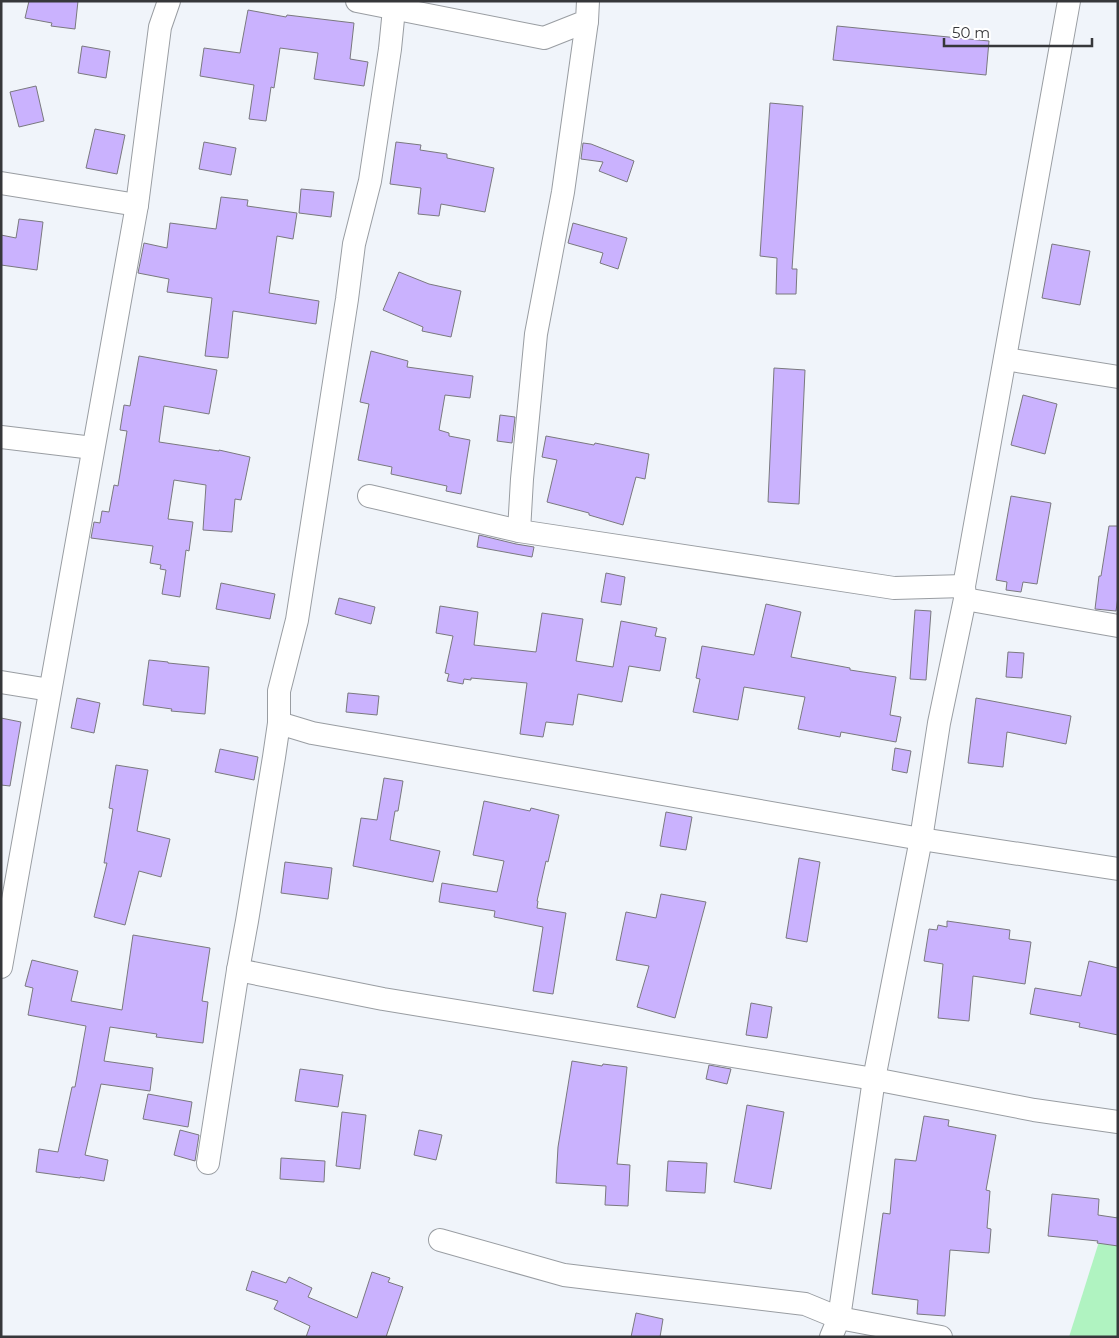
<svg xmlns="http://www.w3.org/2000/svg" width="1119" height="1338" viewBox="0 0 1119 1338" font-family="Montserrat,sans-serif">
  <style>
    .green { fill: #b0f3c1 }
    .building { fill: #cab2fe; stroke: #7a797f }
    .lines { fill: none; stroke-linecap: round; stroke-linejoin: round }
    .minor-casing { stroke: #999da2; stroke-width: 24 }
    .minor { stroke: #fff; stroke-width: 22 }
  </style>
  <rect width="100%" height="100%" fill="#f0f4fa"/>
  <path class="green" d="M 1118,1215 L 1118,1337 L 1069,1337 L 1103,1229 Z"/>
  <g class="building">
    <path d="M 29,1 L 78,1 L 75,29 L 51,26 L 52,23 L 25,18 Z"/>
    <path d="M 248,10 L 286,17 L 287,15 L 354,23 L 350,59 L 368,62 L 364,86 L 314,79 L 318,53 L 280,48 L 274,88 L 271,87 L 266,121 L 249,119 L 254,85 L 200,76 L 204,48 L 240,53 Z"/>
    <path d="M 837,26 L 989,41 L 986,75 L 833,60 Z"/>
    <path d="M 82,46 L 110,51 L 106,78 L 78,73 Z"/>
    <path d="M 36,86 L 44,121 L 19,127 L 10,92 Z"/>
    <path d="M 770,103 L 803,106 L 792,269 L 797,269 L 796,294 L 776,294 L 777,258 L 760,256 Z"/>
    <path d="M 95,129 L 125,135 L 117,174 L 86,168 Z"/>
    <path d="M 204,142 L 236,148 L 231,175 L 199,169 Z"/>
    <path d="M 396,142 L 421,145 L 420,150 L 447,154 L 447,158 L 494,168 L 485,212 L 441,204 L 439,216 L 418,214 L 421,188 L 390,184 Z"/>
    <path d="M 583,143 L 591,144 L 634,161 L 627,182 L 599,171 L 603,162 L 581,159 Z"/>
    <path d="M 301,189 L 334,192 L 331,217 L 299,213 Z"/>
    <path d="M 221,197 L 248,200 L 247,206 L 297,213 L 293,239 L 277,236 L 269,293 L 319,301 L 316,324 L 233,311 L 228,358 L 205,356 L 212,298 L 167,292 L 169,279 L 138,273 L 144,243 L 167,248 L 170,223 L 216,229 Z"/>
    <path d="M 19,219 L 43,222 L 37,270 L 1,265 L 1,235 L 16,238 Z"/>
    <path d="M 573,223 L 627,238 L 618,269 L 600,263 L 603,253 L 568,243 Z"/>
    <path d="M 1052,244 L 1090,251 L 1080,305 L 1042,298 Z"/>
    <path d="M 399,272 L 429,284 L 461,291 L 451,337 L 422,331 L 423,327 L 383,310 Z"/>
    <path d="M 371,351 L 408,361 L 407,367 L 473,376 L 470,398 L 445,395 L 439,430 L 449,433 L 449,436 L 470,440 L 461,494 L 446,491 L 447,486 L 391,474 L 392,467 L 358,460 L 369,404 L 360,402 Z"/>
    <path d="M 139,356 L 217,370 L 209,414 L 164,406 L 159,442 L 219,451 L 219,450 L 250,457 L 241,500 L 235,499 L 232,532 L 203,530 L 206,485 L 174,480 L 168,519 L 193,522 L 189,551 L 186,550 L 180,597 L 162,594 L 166,570 L 160,569 L 161,565 L 150,563 L 153,546 L 91,538 L 94,522 L 100,523 L 102,511 L 109,512 L 114,485 L 118,486 L 127,431 L 120,430 L 124,405 L 130,406 Z"/>
    <path d="M 774,368 L 805,370 L 799,504 L 768,502 Z"/>
    <path d="M 1023,395 L 1057,404 L 1045,454 L 1011,445 Z"/>
    <path d="M 500,415 L 515,417 L 512,443 L 497,441 Z"/>
    <path d="M 546,436 L 594,445 L 595,443 L 649,454 L 645,479 L 636,477 L 623,525 L 589,515 L 589,513 L 547,502 L 557,460 L 542,457 Z"/>
    <path d="M 1011,496 L 1051,503 L 1037,584 L 1023,582 L 1021,592 L 1006,590 L 1007,582 L 996,580 Z"/>
    <path d="M 1109,526 L 1118,526 L 1118,597 L 1116,611 L 1095,609 L 1099,576 L 1101,576 Z"/>
    <path d="M 479,535 L 516,544 L 534,547 L 532,557 L 477,547 Z"/>
    <path d="M 606,573 L 625,577 L 621,605 L 601,602 Z"/>
    <path d="M 221,583 L 275,594 L 270,619 L 216,609 Z"/>
    <path d="M 339,598 L 375,607 L 371,624 L 335,614 Z"/>
    <path d="M 766,604 L 801,612 L 791,657 L 850,668 L 850,670 L 896,677 L 890,715 L 901,717 L 896,742 L 841,732 L 840,737 L 798,729 L 805,697 L 744,687 L 738,720 L 693,712 L 700,679 L 696,678 L 702,646 L 754,655 Z"/>
    <path d="M 440,606 L 478,612 L 474,645 L 536,652 L 542,613 L 583,619 L 576,661 L 613,667 L 621,621 L 657,628 L 655,636 L 666,638 L 660,671 L 629,666 L 622,702 L 578,694 L 573,725 L 546,722 L 543,737 L 520,734 L 527,683 L 471,678 L 471,680 L 464,679 L 463,684 L 447,681 L 449,674 L 445,673 L 453,636 L 436,633 Z"/>
    <path d="M 915,610 L 931,611 L 926,680 L 910,679 Z"/>
    <path d="M 1008,652 L 1024,653 L 1022,678 L 1006,677 Z"/>
    <path d="M 149,660 L 168,662 L 168,663 L 209,667 L 205,714 L 171,711 L 172,709 L 143,705 Z"/>
    <path d="M 348,693 L 379,696 L 377,715 L 346,712 Z"/>
    <path d="M 77,698 L 100,703 L 94,733 L 71,728 Z"/>
    <path d="M 976,698 L 1071,716 L 1066,744 L 1007,732 L 1003,767 L 968,763 Z"/>
    <path d="M 1,718 L 21,722 L 10,786 L 1,785 Z"/>
    <path d="M 895,748 L 911,751 L 907,773 L 892,770 Z"/>
    <path d="M 220,749 L 258,757 L 254,780 L 215,772 Z"/>
    <path d="M 116,765 L 148,770 L 137,831 L 170,839 L 161,877 L 139,871 L 125,925 L 94,917 L 107,863 L 104,863 L 113,809 L 109,808 Z"/>
    <path d="M 384,778 L 403,781 L 398,811 L 395,811 L 390,840 L 440,851 L 433,882 L 353,866 L 361,818 L 377,820 Z"/>
    <path d="M 484,801 L 530,811 L 531,808 L 559,815 L 548,862 L 546,861 L 537,901 L 538,901 L 537,908 L 566,913 L 553,994 L 533,991 L 543,927 L 494,917 L 495,911 L 439,902 L 442,883 L 497,892 L 504,861 L 473,855 Z"/>
    <path d="M 666,812 L 692,817 L 686,850 L 660,846 Z"/>
    <path d="M 799,858 L 820,862 L 807,942 L 786,938 Z"/>
    <path d="M 285,862 L 332,868 L 328,899 L 281,893 Z"/>
    <path d="M 661,894 L 706,902 L 675,1018 L 637,1007 L 649,966 L 616,960 L 626,912 L 656,918 Z"/>
    <path d="M 947,921 L 1010,930 L 1009,939 L 1031,942 L 1025,984 L 973,976 L 969,1021 L 938,1018 L 943,964 L 924,961 L 929,929 L 937,930 L 938,925 L 947,927 Z"/>
    <path d="M 133,935 L 210,948 L 202,1001 L 208,1002 L 203,1043 L 156,1037 L 157,1034 L 110,1027 L 104,1061 L 153,1068 L 150,1091 L 101,1084 L 85,1155 L 108,1160 L 104,1181 L 80,1177 L 80,1178 L 36,1172 L 39,1149 L 58,1152 L 72,1087 L 75,1087 L 86,1026 L 28,1015 L 33,988 L 25,986 L 32,960 L 78,971 L 71,1001 L 122,1010 Z"/>
    <path d="M 1089,961 L 1118,968 L 1118,1035 L 1079,1027 L 1080,1023 L 1030,1014 L 1035,988 L 1081,996 Z"/>
    <path d="M 751,1003 L 772,1007 L 767,1038 L 746,1035 Z"/>
    <path d="M 572,1061 L 602,1066 L 603,1064 L 627,1067 L 617,1164 L 630,1165 L 628,1206 L 605,1205 L 606,1186 L 556,1183 L 558,1147 Z"/>
    <path d="M 709,1065 L 731,1069 L 727,1084 L 706,1079 Z"/>
    <path d="M 300,1069 L 343,1075 L 338,1107 L 295,1101 Z"/>
    <path d="M 148,1094 L 192,1102 L 188,1127 L 143,1119 Z"/>
    <path d="M 747,1105 L 784,1112 L 771,1189 L 734,1182 Z"/>
    <path d="M 342,1112 L 366,1115 L 360,1169 L 336,1166 Z"/>
    <path d="M 924,1116 L 949,1120 L 948,1126 L 996,1135 L 986,1190 L 990,1191 L 987,1228 L 991,1229 L 989,1253 L 950,1250 L 945,1316 L 917,1314 L 918,1300 L 872,1294 L 883,1213 L 890,1214 L 895,1159 L 916,1161 Z"/>
    <path d="M 180,1130 L 199,1135 L 195,1161 L 174,1155 Z"/>
    <path d="M 419,1130 L 442,1135 L 436,1160 L 414,1155 Z"/>
    <path d="M 281,1158 L 325,1161 L 324,1182 L 280,1179 Z"/>
    <path d="M 668,1161 L 707,1163 L 705,1193 L 666,1191 Z"/>
    <path d="M 1052,1194 L 1099,1199 L 1098,1215 L 1118,1218 L 1118,1246 L 1097,1243 L 1098,1241 L 1048,1236 Z"/>
    <path d="M 252,1271 L 286,1283 L 289,1277 L 312,1288 L 308,1297 L 357,1318 L 372,1272 L 390,1278 L 388,1282 L 403,1287 L 386,1337 L 306,1337 L 310,1326 L 274,1309 L 278,1301 L 246,1290 Z"/>
    <path d="M 636,1313 L 663,1319 L 660,1337 L 631,1337 Z"/>
  </g>
  <g class="lines">
    <defs>
      <g id="minor">
        <path d="M 357,1 L 544,38 L 587,21 L 588,1"/>
        <path d="M 394,9 L 390,49 L 370,181 L 354,244 L 347,299 L 297,620 L 279,691 L 279,723 L 274,757 L 247,921 L 238,970 L 383,999 L 874,1079 L 1034,1110 L 1118,1122"/>
        <path d="M 1,183 L 137,205"/>
        <path d="M 1005,359 L 1118,377"/>
        <path d="M 1,437 L 93,448"/>
        <path d="M 369,496 L 519,531 L 894,588 L 964,586"/>
        <path d="M 519,531 L 522,479 L 536,334 L 563,192 L 587,21"/>
        <path d="M 965,599 L 1118,626"/>
        <path d="M 1,682 L 50,690"/>
        <path d="M 279,723 L 312,733 L 921,839 L 1118,869"/>
        <path d="M 1,967 L 137,205 L 160,27 L 169,1"/>
        <path d="M 208,1163 L 238,970"/>
        <path d="M 440,1240 L 564,1275 L 805,1304 L 839,1318 L 941,1337"/>
        <path d="M 831,1337 L 839,1318 L 874,1079 L 921,839 L 939,723 L 965,599 L 964,586 L 1069,1"/>
      </g>
    </defs>
    <use href="#minor" class="minor-casing"/>
    <use href="#minor" class="minor"/>
  </g>
  <rect width="1119" height="1338" fill="none" stroke="#36373a" stroke-width="5"/>
  <path d="M944 38v8h148v-8" fill="none" stroke="#36373a" stroke-width="2.5"/>
  <text x="952" y="38" font-size="15" fill="#36373a" stroke="#ffffff" stroke-width="4" paint-order="stroke">50 m</text>
</svg>
